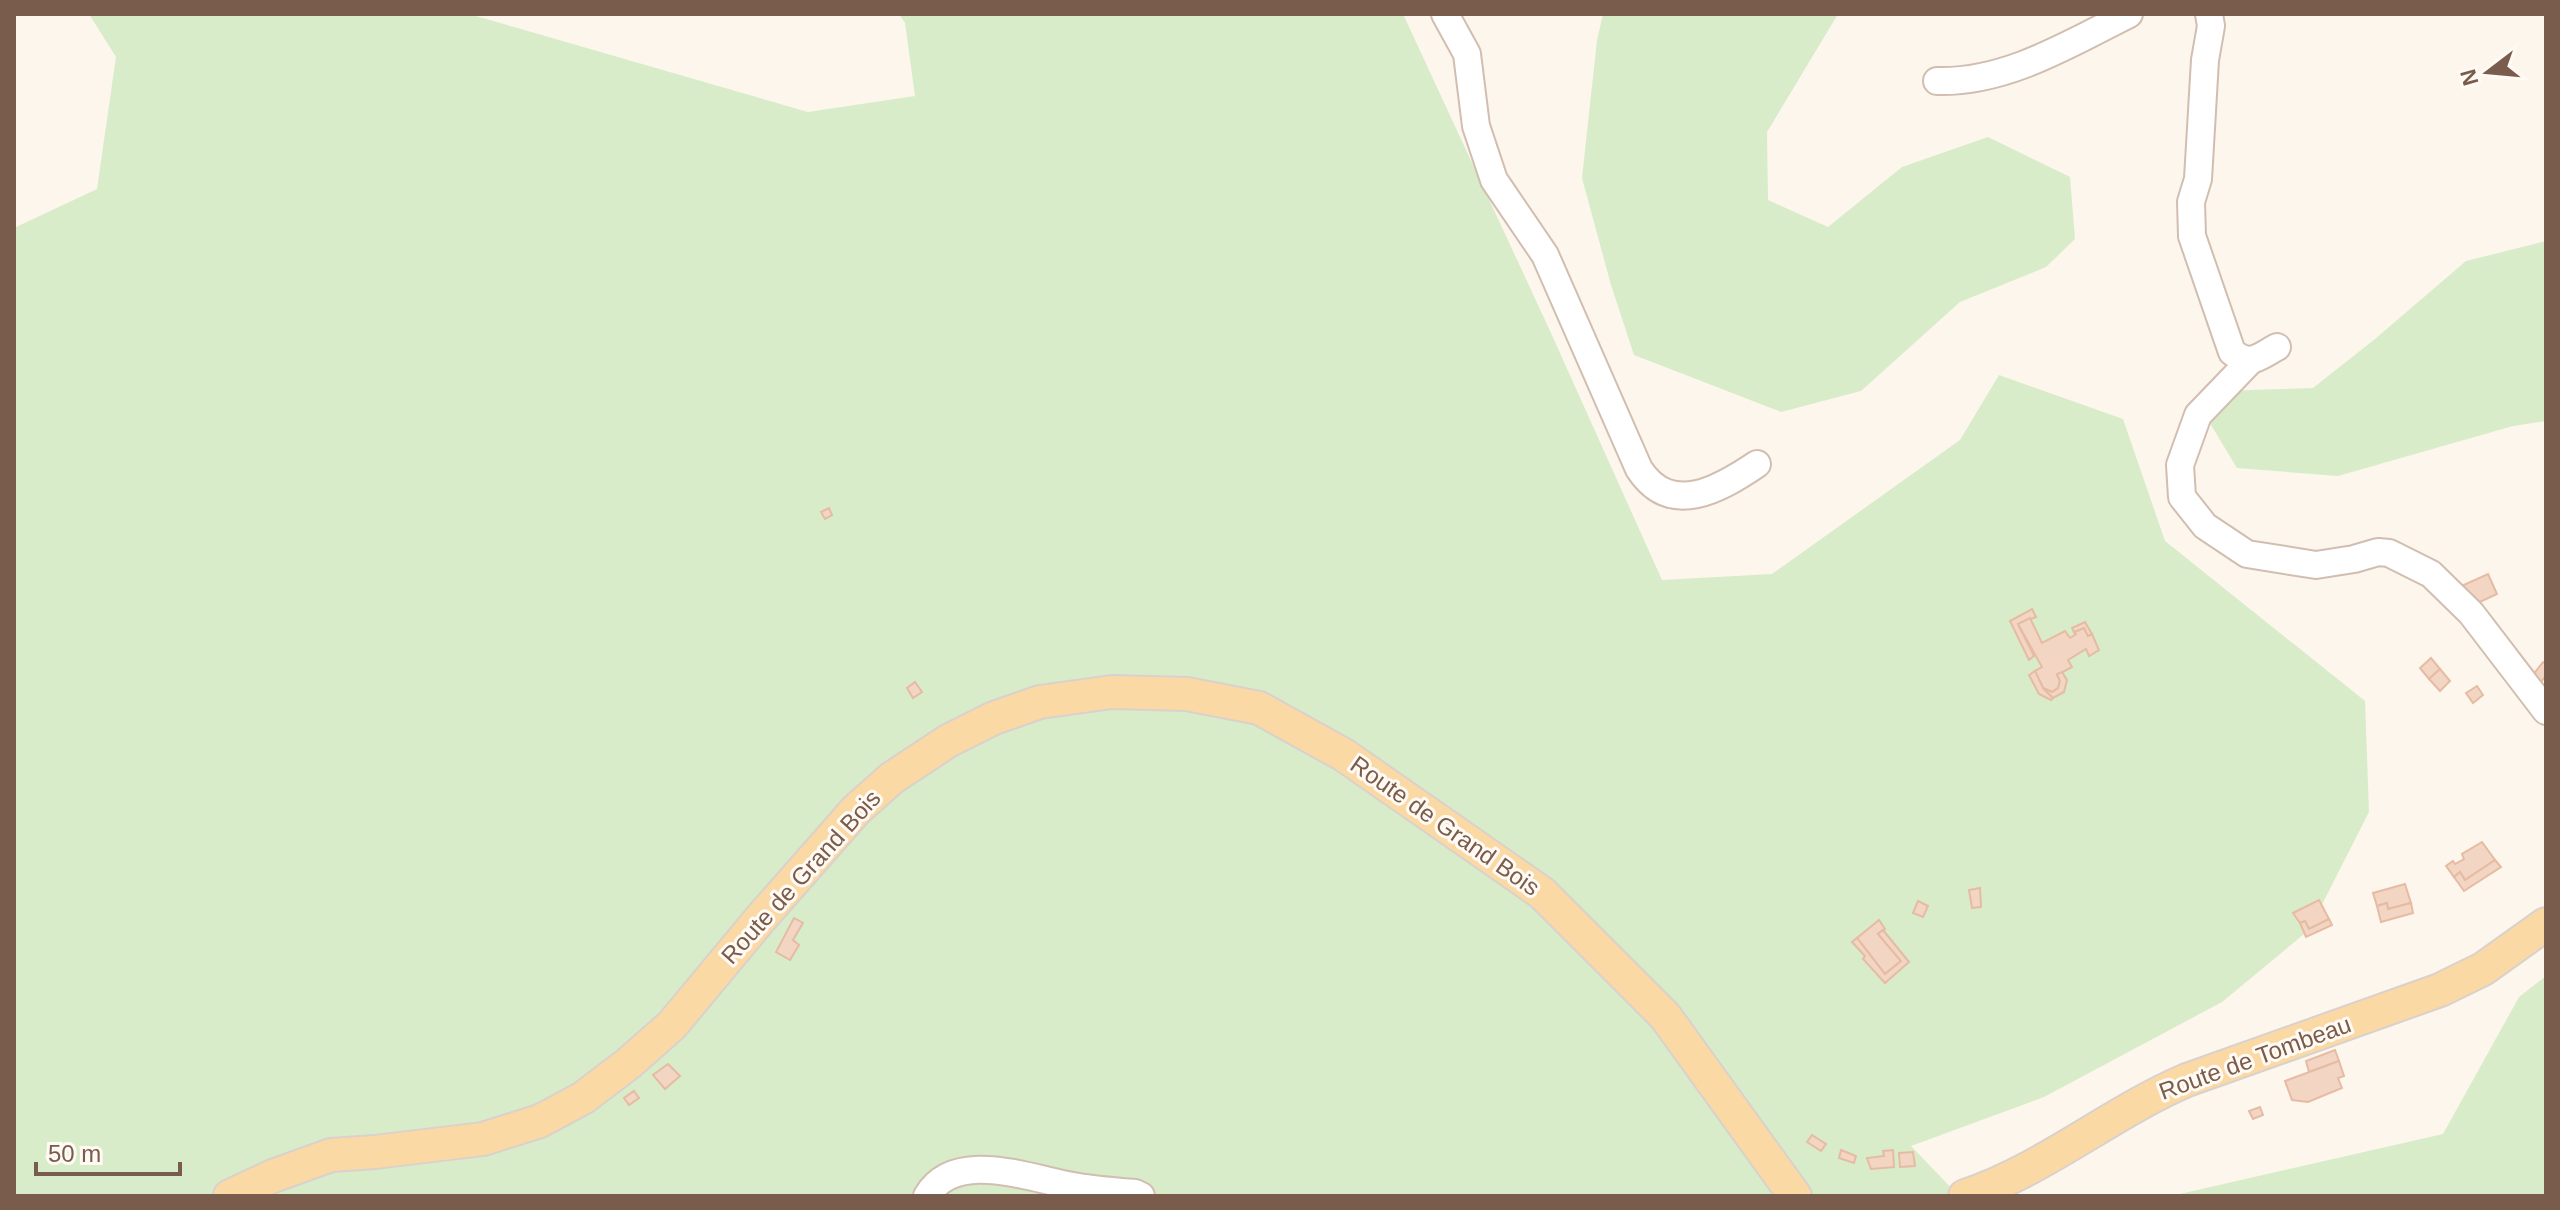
<svg xmlns="http://www.w3.org/2000/svg" width="2560" height="1210" viewBox="0 0 2560 1210" font-family="Helvetica,sans-serif">
  <style>
    .green { fill: #d8ecc9 }
    .building { fill: #f3d5c3; stroke: #e6bba3; stroke-width: 2 }
    .lines { fill: none; stroke-linecap: round; stroke-linejoin: round }
    .minor-casing { stroke: #d1beb0; stroke-width: 30 }
    .major-casing { stroke: #dad1cd; stroke-width: 36 }
    .minor { stroke: #fff; stroke-width: 26 }
    .major { stroke: #fbd9a5; stroke-width: 32 }
    .labels { text-anchor: middle; stroke-width: 6; stroke-linejoin: round; paint-order: stroke }
    .street-label { font-size: 24px; fill: #7a5c4d; stroke: #fffaf3 }
  </style>
  <rect width="100%" height="100%" fill="#fdf6ec"/>
  <g class="green">
    <path d="M 89,14 L 469,14 L 808,112 L 915,96 L 905,23 L 899,14 L 1403,14 L 1551,333 L 1662,580 L 1772,574 L 1960,440 L 1999,375 L 2123,419 L 2165,541 L 2365,701 L 2369,812 L 2309,930 L 2222,1002 L 2044,1097 L 1911,1146 L 1959,1196 L 14,1196 L 14,228 L 97,189 L 116,57 Z"/>
    <path d="M 1603,14 L 1838,14 L 1767,132 L 1768,200 L 1828,227 L 1902,167 L 1988,137 L 2070,177 L 2075,239 L 2046,267 L 1960,302 L 1861,391 L 1781,412 L 1634,355 L 1611,285 L 1582,178 L 1597,40 Z"/>
    <path d="M 2546,241 L 2546,421 L 2513,426 L 2338,476 L 2237,468 L 2208,420 L 2221,391 L 2313,388 L 2375,339 L 2466,261 Z"/>
    <path d="M 2546,976 L 2546,1196 L 2171,1196 L 2443,1134 L 2519,997 Z"/>
  </g>
  <g class="building">
    <path d="M 829,508 L 832,515 L 825,519 L 821,512 Z"/>
    <path d="M 2488,574 L 2497,594 L 2467,608 L 2457,588 Z"/>
    <path d="M 2032,609 L 2036,617 L 2018,624 L 2034,656 L 2029,660 L 2010,621 Z"/>
    <path d="M 2030,618 L 2042,643 L 2065,631 L 2070,638 L 2076,634 L 2074,632 L 2084,628 L 2088,636 L 2092,634 L 2099,650 L 2089,656 L 2086,649 L 2068,660 L 2072,667 L 2057,675 L 2060,681 L 2058,688 L 2052,692 L 2043,688 L 2035,671 L 2042,667 L 2018,624 Z"/>
    <path d="M 2085,622 L 2092,634 L 2088,636 L 2084,628 L 2074,632 L 2072,628 Z"/>
    <path d="M 2431,658 L 2440,669 L 2429,679 L 2420,668 Z"/>
    <path d="M 2543,662 L 2546,664 L 2546,676 L 2540,683 L 2532,676 Z"/>
    <path d="M 2440,669 L 2450,681 L 2440,691 L 2429,679 Z"/>
    <path d="M 2035,671 L 2043,688 L 2053,698 L 2051,700 L 2039,694 L 2029,675 Z"/>
    <path d="M 2062,672 L 2067,680 L 2064,692 L 2053,698 L 2043,688 L 2052,692 L 2058,688 L 2060,681 L 2057,674 Z"/>
    <path d="M 915,682 L 922,692 L 913,698 L 907,688 Z"/>
    <path d="M 2477,686 L 2483,695 L 2473,703 L 2466,693 Z"/>
    <path d="M 2482,842 L 2495,860 L 2465,880 L 2460,872 L 2454,877 L 2446,866 L 2453,861 L 2455,864 L 2464,859 L 2462,854 Z"/>
    <path d="M 2495,860 L 2501,867 L 2464,891 L 2454,877 L 2460,872 L 2465,880 Z"/>
    <path d="M 2405,884 L 2411,903 L 2388,909 L 2387,903 L 2377,906 L 2373,893 Z"/>
    <path d="M 1980,888 L 1981,907 L 1972,908 L 1969,890 Z"/>
    <path d="M 2319,900 L 2329,919 L 2309,929 L 2305,921 L 2300,923 L 2293,913 Z"/>
    <path d="M 1918,901 L 1928,906 L 1923,917 L 1913,913 Z"/>
    <path d="M 2387,903 L 2388,909 L 2411,903 L 2413,913 L 2381,922 L 2377,906 Z"/>
    <path d="M 794,918 L 803,923 L 793,940 L 799,945 L 790,960 L 776,952 Z"/>
    <path d="M 2329,919 L 2332,925 L 2306,937 L 2300,923 L 2305,921 L 2309,929 Z"/>
    <path d="M 1879,920 L 1885,929 L 1878,934 L 1901,961 L 1885,974 L 1857,938 Z"/>
    <path d="M 1883,930 L 1909,962 L 1885,983 L 1863,959 L 1865,956 L 1852,942 L 1857,938 L 1885,974 L 1901,961 L 1878,934 Z"/>
    <path d="M 2335,1050 L 2339,1061 L 2309,1072 L 2306,1061 Z"/>
    <path d="M 2339,1061 L 2344,1076 L 2338,1078 L 2342,1088 L 2308,1102 L 2292,1100 L 2285,1081 Z"/>
    <path d="M 668,1064 L 680,1076 L 665,1089 L 653,1075 Z"/>
    <path d="M 634,1091 L 639,1098 L 629,1105 L 624,1098 Z"/>
    <path d="M 2260,1107 L 2263,1115 L 2253,1119 L 2249,1111 Z"/>
    <path d="M 1812,1135 L 1826,1144 L 1821,1151 L 1807,1142 Z"/>
    <path d="M 1841,1150 L 1856,1156 L 1854,1163 L 1839,1158 Z"/>
    <path d="M 1893,1150 L 1894,1167 L 1871,1169 L 1867,1158 L 1884,1156 L 1883,1151 Z"/>
    <path d="M 1913,1152 L 1915,1166 L 1900,1167 L 1899,1153 Z"/>
  </g>
  <g class="lines">
    <defs>
      <g id="minor">
        <path d="M 1445,14 L 1467,54 L 1476,126 L 1494,180 L 1545,255 L 1639,469 C 1671,518 1720,489 1757,464"/>
        <path d="M 2209,14 L 2211,26 L 2205,60 L 2198,179 L 2191,202 L 2192,236 L 2232,352 C 2251,367 2258,357 2277,347"/>
        <path d="M 1937,81 C 2006,83 2069,44 2129,14"/>
        <path d="M 2250,361 L 2198,415 L 2180,465 L 2182,497 L 2205,526 L 2247,554 L 2316,565 L 2354,559 L 2378,552 L 2389,553 L 2431,574 L 2471,613 L 2546,711"/>
        <path d="M 927,1196 C 955,1148 1031,1179 1073,1186 C 1093,1190 1114,1191 1135,1193 L 1141,1196"/>
      </g>
      <g id="major">
        <path d="M 230,1196 L 273,1176 L 331,1155 L 375,1152 L 483,1139 L 540,1121 L 583,1098 L 629,1063 L 672,1025 L 761,918 L 856,810 L 892,778 L 948,741 L 994,718 L 1040,702 L 1112,692 L 1187,694 L 1259,708 L 1344,755 L 1542,893 L 1665,1016 L 1795,1196"/>
        <path d="M 1965,1196 C 2044,1170 2110,1113 2187,1080 L 2440,990 L 2483,969 L 2546,924"/>
      </g>
    </defs>
    <use href="#minor" class="minor-casing"/>
    <use href="#major" class="major-casing"/>
    <use href="#minor" class="minor"/>
    <use href="#major" class="major"/>
  </g>
  <g class="labels">
    <g class="street-label">
      <text transform="translate(1445 826) rotate(35)" y="8">Route de Grand Bois</text>
      <text transform="translate(801 877) rotate(-48)" y="8">Route de Grand Bois</text>
      <text transform="translate(2255 1058) rotate(-20)" y="8">Route de Tombeau</text>
    </g>
  </g>
  <rect width="2560" height="1210" fill="none" stroke="#7a5c4d" stroke-width="32"/>
  <g transform="translate(2488 72) rotate(254)" stroke="#fffaf3" stroke-width="6" paint-order="stroke">
  <path d="M0-6L14 30L0 20L-14 30Z" fill="#7a5c4d"/>
  <text y="-12" font-size="22" font-weight="bold" text-anchor="middle" fill="#7a5c4d">N</text>
  </g>
  <path d="M36 1162v12h144v-12" fill="none" stroke="#7a5c4d" stroke-width="4"/>
  <text x="48" y="1162" font-size="24" fill="#7a5c4d" stroke="#fffaf3" stroke-width="6" paint-order="stroke">50 m</text>
</svg>
